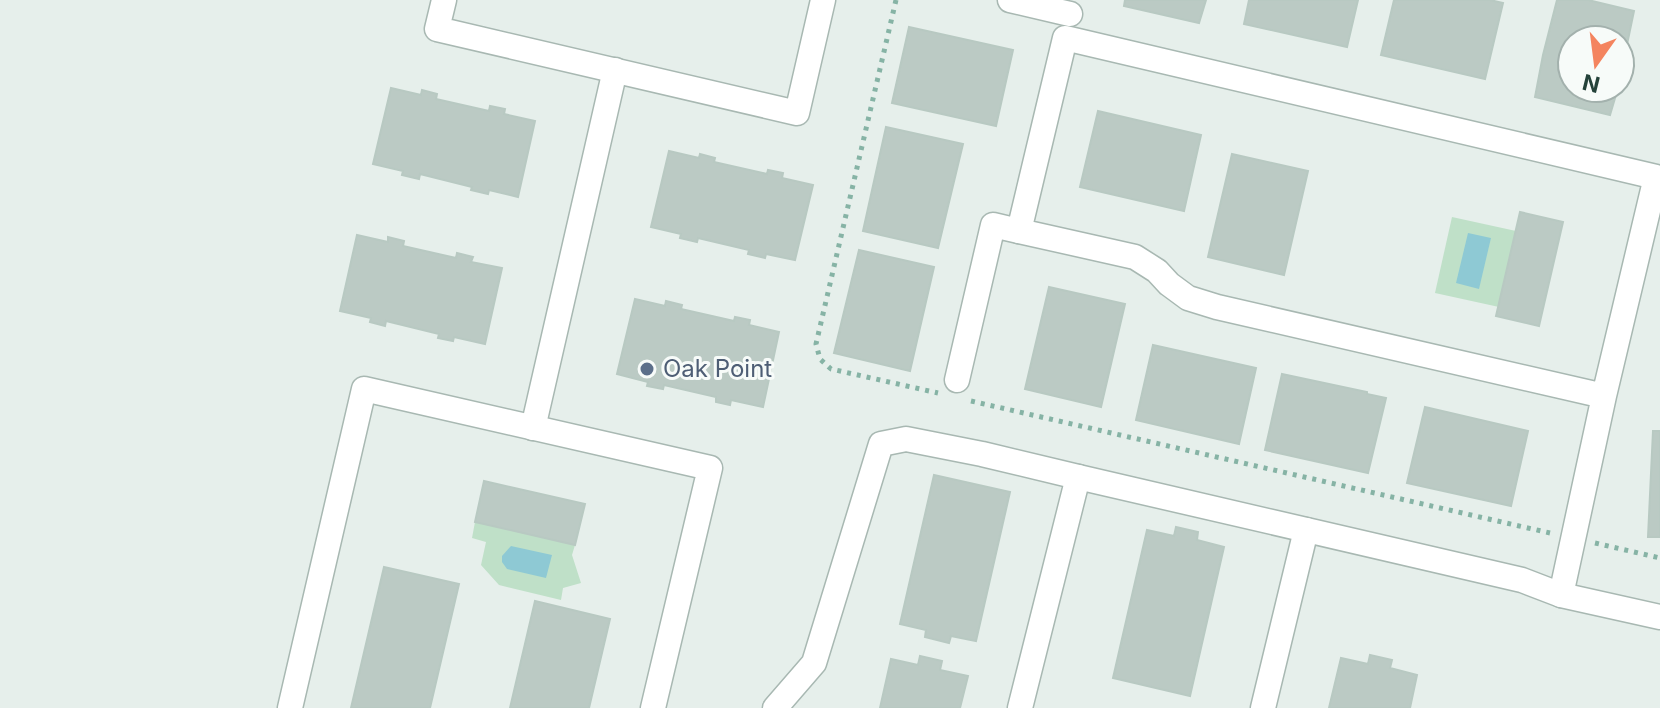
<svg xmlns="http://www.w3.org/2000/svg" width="1660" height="708" viewBox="0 0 1660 708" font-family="Inter,sans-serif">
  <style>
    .green { fill: #bfe0c8 }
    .water { fill: #8ec9d4 }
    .building { fill: #bbcac4; stroke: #b8c9c2; stroke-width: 2 }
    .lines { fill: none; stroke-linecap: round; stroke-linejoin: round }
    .minor-casing { stroke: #a8b8b2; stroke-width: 27 }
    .path { stroke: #86b3a5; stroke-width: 5; stroke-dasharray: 4 6; stroke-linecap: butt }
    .minor { stroke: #fff; stroke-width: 24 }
    .service-dot { fill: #5c6f8a; stroke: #f7fbf9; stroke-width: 3 }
    .labels { text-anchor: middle; stroke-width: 6; stroke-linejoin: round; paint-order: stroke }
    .service-label { font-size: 24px; fill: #4e5e75; stroke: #f7fbf9; text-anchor: start }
  </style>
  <rect width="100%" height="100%" fill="#e6efeb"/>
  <g class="green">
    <path d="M 1452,217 L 1516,231 L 1499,307 L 1435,293 Z"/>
    <path d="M 475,522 L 575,545 L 572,555 L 581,583 L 563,588 L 561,600 L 499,585 L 481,565 L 486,542 L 472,538 Z"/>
  </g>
  <g class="water">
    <path d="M 1468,233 L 1491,238 L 1479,289 L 1456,283 Z"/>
    <path d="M 511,546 L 552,555 L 546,578 L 507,569 L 502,562 L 502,556 Z"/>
  </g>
  <g class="building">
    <path d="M 1125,0 L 1206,0 L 1199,23 L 1124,6 Z"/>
    <path d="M 1249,0 L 1358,0 L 1347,47 L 1244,24 Z"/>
    <path d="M 1394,0 L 1490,0 L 1503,3 L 1485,79 L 1381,55 Z"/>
    <path d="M 1557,0 L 1588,0 L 1634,11 L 1620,78 L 1620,40 L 1572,40 L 1572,88 L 1618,88 L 1610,115 L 1535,97 L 1543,55 Z"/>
    <path d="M 909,27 L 1013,50 L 996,126 L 892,103 Z"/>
    <path d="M 391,88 L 421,95 L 422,90 L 437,94 L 436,99 L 489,111 L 490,106 L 505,109 L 504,114 L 535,121 L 518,197 L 489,190 L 488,194 L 471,190 L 472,187 L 420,174 L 419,179 L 402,175 L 403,171 L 373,164 Z"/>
    <path d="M 1098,111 L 1201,135 L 1184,211 L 1080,187 Z"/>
    <path d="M 886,127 L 963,144 L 938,248 L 863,231 Z"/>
    <path d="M 669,151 L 699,158 L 700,154 L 715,158 L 714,162 L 767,174 L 768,170 L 783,173 L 782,178 L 813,185 L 795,260 L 766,254 L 765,258 L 748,254 L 749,250 L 698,238 L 697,242 L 680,238 L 681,234 L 651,227 Z"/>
    <path d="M 1232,154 L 1308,171 L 1284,275 L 1208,257 Z"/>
    <path d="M 1520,212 L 1563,222 L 1539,326 L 1496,316 Z"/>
    <path d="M 357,235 L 388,242 L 388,237 L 404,241 L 403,246 L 456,258 L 457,253 L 473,257 L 471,262 L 502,268 L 485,344 L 454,337 L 453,341 L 438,338 L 439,334 L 386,321 L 385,326 L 370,322 L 371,318 L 340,311 Z"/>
    <path d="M 859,250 L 934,267 L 910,371 L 834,353 Z"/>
    <path d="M 1049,287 L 1125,304 L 1101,407 L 1025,389 Z"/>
    <path d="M 635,299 L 665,306 L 666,301 L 682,305 L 681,309 L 734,321 L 735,317 L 750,320 L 749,325 L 779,332 L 763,407 L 731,400 L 730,405 L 716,402 L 716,397 L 664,385 L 663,389 L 647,386 L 648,382 L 617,374 Z"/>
    <path d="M 1153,345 L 1256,368 L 1239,444 L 1136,420 Z"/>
    <path d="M 1282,374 L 1367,392 L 1367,394 L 1386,398 L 1368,473 L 1265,450 Z"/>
    <path d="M 1425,407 L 1528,431 L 1511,506 L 1407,483 Z"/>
    <path d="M 1653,431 L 1660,431 L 1660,537 L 1648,537 Z"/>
    <path d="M 934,475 L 1010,492 L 976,641 L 951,636 L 949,643 L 925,637 L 926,630 L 900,624 Z"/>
    <path d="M 484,481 L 585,504 L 575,545 L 475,522 Z"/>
    <path d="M 1176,527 L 1198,532 L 1197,540 L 1224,547 L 1190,696 L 1113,678 L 1147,530 L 1174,536 Z"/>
    <path d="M 384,567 L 459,584 L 430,708 L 351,708 Z"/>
    <path d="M 535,601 L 610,619 L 589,708 L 510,708 Z"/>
    <path d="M 1370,655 L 1392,660 L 1390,668 L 1417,675 L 1410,708 L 1329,708 L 1341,658 L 1368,664 Z"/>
    <path d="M 920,656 L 942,661 L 940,670 L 968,676 L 960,708 L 880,708 L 891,659 L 918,665 Z"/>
  </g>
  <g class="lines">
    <defs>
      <g id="minor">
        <path d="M 444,0 L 437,29 L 797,113 L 823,0"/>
        <path d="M 1010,0 L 1070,14"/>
        <path d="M 957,380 L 993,225 L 1019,231"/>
        <path d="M 533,428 L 615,70"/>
        <path d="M 1078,477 L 1522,580 L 1561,595 L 1660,617"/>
        <path d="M 1561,595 L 1604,396 L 1656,177 L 1065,38 L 1019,231 L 1135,257 L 1157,271 L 1169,284 L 1188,298 L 1217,307 L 1604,396"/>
        <path d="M 290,708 L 364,389 L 710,468 L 653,708"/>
        <path d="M 775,708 L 814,663 L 881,444 L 906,439 L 982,454 L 1078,477 L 1020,708"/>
        <path d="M 1263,708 L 1306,530"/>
      </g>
    </defs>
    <use href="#minor" class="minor-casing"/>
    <g class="path">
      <path d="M 896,0 L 816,344 L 820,359 L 831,369 L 938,393"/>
      <path d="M 971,401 L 1550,533"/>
      <path d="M 1595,543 L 1660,558"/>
    </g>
    <use href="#minor" class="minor"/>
  </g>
  <circle class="service-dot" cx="647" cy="369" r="8"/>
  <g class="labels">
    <g class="service-label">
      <text x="663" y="377">Oak Point</text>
    </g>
  </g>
  <g transform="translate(1596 64) rotate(194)"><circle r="38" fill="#f7fbf9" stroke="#a3b1ad" stroke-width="2"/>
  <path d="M0-6L14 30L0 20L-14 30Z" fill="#f4845f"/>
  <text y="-12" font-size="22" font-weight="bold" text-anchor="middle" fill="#24423a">N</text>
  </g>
</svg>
